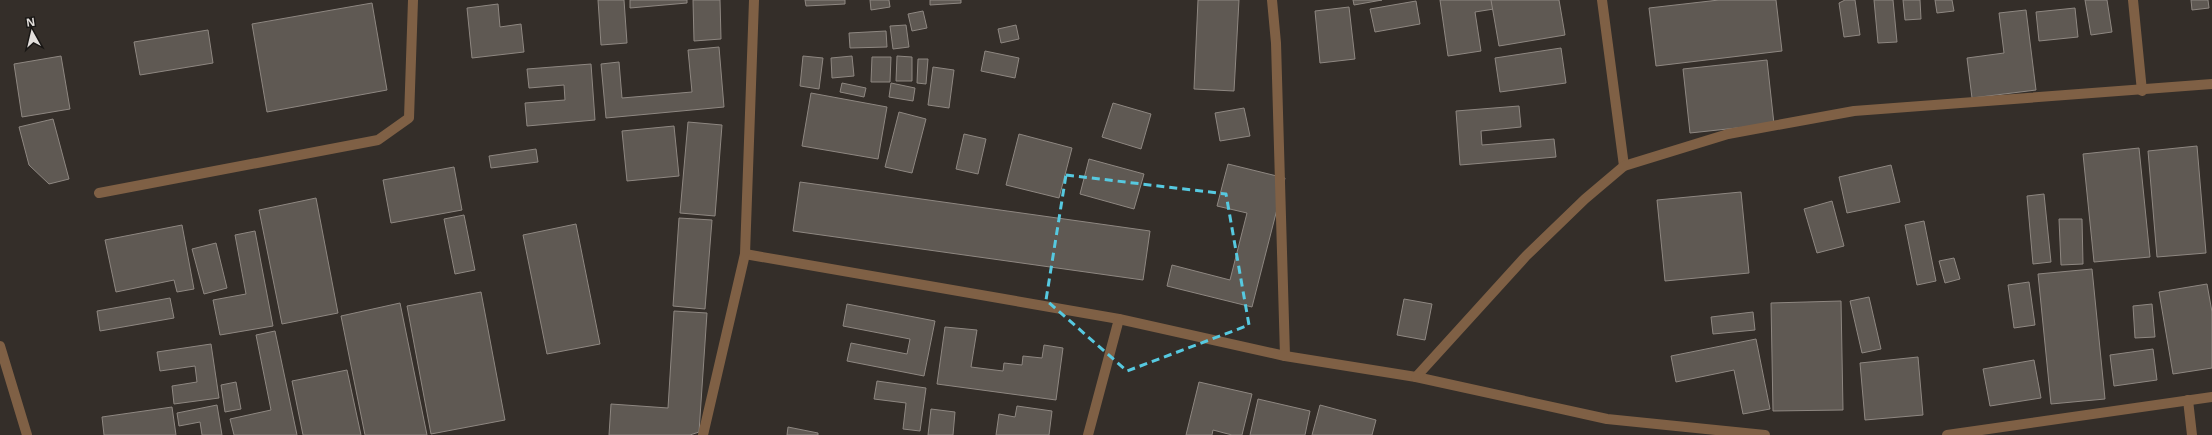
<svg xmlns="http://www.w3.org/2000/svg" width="2212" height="435" viewBox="0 0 2212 435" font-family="'Open Sans',sans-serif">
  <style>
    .building { fill: #5f5953; stroke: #8e8781 }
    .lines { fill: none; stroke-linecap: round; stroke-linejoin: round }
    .minor { stroke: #7f6045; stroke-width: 10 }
    .marked { fill: none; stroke: #56c9e0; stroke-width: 3; stroke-dasharray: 8 5; stroke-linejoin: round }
  </style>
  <rect width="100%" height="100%" fill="#342e29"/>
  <g class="building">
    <path d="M 598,0 L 624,0 L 627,43 L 601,45 Z"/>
    <path d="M 630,0 L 687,0 L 687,3 L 630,8 Z"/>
    <path d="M 693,0 L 720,0 L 721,39 L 694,41 Z"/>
    <path d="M 805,0 L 845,0 L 845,4 L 806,6 Z"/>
    <path d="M 870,0 L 889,0 L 890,7 L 871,10 Z"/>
    <path d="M 930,0 L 961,0 L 961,3 L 930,5 Z"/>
    <path d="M 1198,0 L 1239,0 L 1234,91 L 1194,89 Z"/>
    <path d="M 1353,0 L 1382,0 L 1354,5 Z"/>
    <path d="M 1440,0 L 1499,0 L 1500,8 L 1475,12 L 1481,51 L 1448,56 Z"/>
    <path d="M 1491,0 L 1559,0 L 1565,35 L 1499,46 Z"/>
    <path d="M 1719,0 L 1776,0 L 1782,51 L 1656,66 L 1649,8 Z"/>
    <path d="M 1845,0 L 1855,0 L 1860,35 L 1844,37 L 1839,3 Z"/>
    <path d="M 1874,0 L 1893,0 L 1897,42 L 1878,43 Z"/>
    <path d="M 1903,0 L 1920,0 L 1921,19 L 1905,20 Z"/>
    <path d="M 1935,0 L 1952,0 L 1954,11 L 1937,13 Z"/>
    <path d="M 2085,0 L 2107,0 L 2112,32 L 2091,35 Z"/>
    <path d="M 2191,0 L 2208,0 L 2209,8 L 2192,10 Z"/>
    <path d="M 1416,1 L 1420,24 L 1375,32 L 1370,9 Z"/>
    <path d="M 372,3 L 387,90 L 267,112 L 252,24 Z"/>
    <path d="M 498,4 L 500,27 L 521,24 L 524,52 L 472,58 L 467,8 Z"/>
    <path d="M 1349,7 L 1355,59 L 1320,63 L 1315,11 Z"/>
    <path d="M 2075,8 L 2078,37 L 2039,41 L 2036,12 Z"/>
    <path d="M 2026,10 L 2036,90 L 1972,98 L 1967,58 L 2004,53 L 1999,13 Z"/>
    <path d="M 923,11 L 927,28 L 912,31 L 908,14 Z"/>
    <path d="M 906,25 L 909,47 L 893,49 L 890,26 Z"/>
    <path d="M 1016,25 L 1019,39 L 1001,43 L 998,29 Z"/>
    <path d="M 208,30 L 213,63 L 140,75 L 134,42 Z"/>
    <path d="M 886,31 L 887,47 L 850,48 L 849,33 Z"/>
    <path d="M 719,47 L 724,107 L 606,118 L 601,64 L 619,62 L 622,98 L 692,92 L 688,50 Z"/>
    <path d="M 1561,48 L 1566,83 L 1500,92 L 1495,58 Z"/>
    <path d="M 985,51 L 1019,58 L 1015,78 L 981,71 Z"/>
    <path d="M 61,56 L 70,109 L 22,117 L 14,64 Z"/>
    <path d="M 803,56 L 823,58 L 819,89 L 800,86 Z"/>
    <path d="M 852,56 L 854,76 L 832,78 L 831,58 Z"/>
    <path d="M 897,56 L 912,57 L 912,81 L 896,81 Z"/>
    <path d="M 872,57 L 891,57 L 890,82 L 871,82 Z"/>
    <path d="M 918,59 L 928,59 L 926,84 L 917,83 Z"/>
    <path d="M 1767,60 L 1774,124 L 1690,133 L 1683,69 Z"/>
    <path d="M 591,64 L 595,120 L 527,126 L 525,103 L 565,100 L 564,85 L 529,88 L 527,69 Z"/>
    <path d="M 933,67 L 954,70 L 949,108 L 928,105 Z"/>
    <path d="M 842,83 L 866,88 L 864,97 L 840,92 Z"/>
    <path d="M 891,83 L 915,88 L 913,101 L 889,97 Z"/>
    <path d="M 811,93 L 887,107 L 878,159 L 802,146 Z"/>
    <path d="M 1113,103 L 1151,114 L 1141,149 L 1102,137 Z"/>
    <path d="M 1519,106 L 1521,127 L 1481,131 L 1482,145 L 1554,139 L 1556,157 L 1460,165 L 1456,111 Z"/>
    <path d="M 1244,108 L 1250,136 L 1220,141 L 1215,113 Z"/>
    <path d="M 899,112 L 926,119 L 912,173 L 885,167 Z"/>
    <path d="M 53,119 L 69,179 L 49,184 L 29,165 L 19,127 Z"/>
    <path d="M 688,122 L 722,125 L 715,216 L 680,213 Z"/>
    <path d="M 674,126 L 679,176 L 627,181 L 622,131 Z"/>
    <path d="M 964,134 L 986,139 L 978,174 L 956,169 Z"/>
    <path d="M 1019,134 L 1072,148 L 1059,198 L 1006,185 Z"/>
    <path d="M 2197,146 L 2206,253 L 2157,257 L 2148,151 Z"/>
    <path d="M 2139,148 L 2150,257 L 2094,262 L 2083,154 Z"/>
    <path d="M 536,149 L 538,162 L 491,168 L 489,156 Z"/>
    <path d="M 1089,159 L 1144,174 L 1134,209 L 1080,194 Z"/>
    <path d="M 1228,164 L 1285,178 L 1252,307 L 1167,286 L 1172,265 L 1230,280 L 1247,213 L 1217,206 Z"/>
    <path d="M 1891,165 L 1900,202 L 1847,213 L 1839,177 Z"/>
    <path d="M 454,167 L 462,210 L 391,223 L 383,180 Z"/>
    <path d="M 800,182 L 1150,231 L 1143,280 L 793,231 Z"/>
    <path d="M 1741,192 L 1749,273 L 1665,281 L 1657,200 Z"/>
    <path d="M 2044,194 L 2051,262 L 2033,264 L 2027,196 Z"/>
    <path d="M 316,198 L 338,313 L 282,324 L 259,210 Z"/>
    <path d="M 1832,201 L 1844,246 L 1817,253 L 1804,209 Z"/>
    <path d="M 464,215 L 475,270 L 455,274 L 444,219 Z"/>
    <path d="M 679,218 L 712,220 L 705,309 L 673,306 Z"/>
    <path d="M 2059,219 L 2082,219 L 2083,264 L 2061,265 Z"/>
    <path d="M 1924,221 L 1936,281 L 1917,285 L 1905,225 Z"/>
    <path d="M 576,224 L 600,344 L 547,354 L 523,235 Z"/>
    <path d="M 182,225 L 194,289 L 177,292 L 174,280 L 116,292 L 105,240 Z"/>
    <path d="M 255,231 L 273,326 L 220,335 L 213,300 L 246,294 L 235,235 Z"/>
    <path d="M 216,243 L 227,288 L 204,294 L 192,249 Z"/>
    <path d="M 1954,258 L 1960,279 L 1945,283 L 1939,261 Z"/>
    <path d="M 2092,269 L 2105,399 L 2051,404 L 2038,274 Z"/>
    <path d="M 2029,282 L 2035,325 L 2014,328 L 2008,285 Z"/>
    <path d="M 2207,284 L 2212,312 L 2212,368 L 2173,374 L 2159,292 Z"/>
    <path d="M 481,292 L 505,420 L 431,434 L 407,306 Z"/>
    <path d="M 1869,297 L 1881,349 L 1862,353 L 1850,301 Z"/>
    <path d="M 170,298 L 174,318 L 100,331 L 97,311 Z"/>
    <path d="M 1404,299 L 1432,304 L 1425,340 L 1397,335 Z"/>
    <path d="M 1841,301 L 1843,410 L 1773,411 L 1771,303 Z"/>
    <path d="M 400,303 L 427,435 L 365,435 L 341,316 Z"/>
    <path d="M 847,304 L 935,321 L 924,376 L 847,361 L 851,343 L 907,354 L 910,339 L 843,326 Z"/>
    <path d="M 2152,304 L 2155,337 L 2135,338 L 2133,306 Z"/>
    <path d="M 674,311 L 707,313 L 699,432 L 690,435 L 609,435 L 611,404 L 668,408 Z"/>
    <path d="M 1753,312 L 1755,330 L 1713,334 L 1711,317 Z"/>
    <path d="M 945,327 L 977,330 L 971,367 L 1003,371 L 1004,363 L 1022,365 L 1023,356 L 1042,358 L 1044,345 L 1063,348 L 1056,400 L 937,384 Z"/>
    <path d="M 275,331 L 297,435 L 234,435 L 230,419 L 271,410 L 256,335 Z"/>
    <path d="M 1756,339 L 1770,409 L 1743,414 L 1734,370 L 1676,382 L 1671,356 Z"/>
    <path d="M 211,344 L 219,398 L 174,404 L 172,386 L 197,382 L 195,366 L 160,371 L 157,352 Z"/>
    <path d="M 2153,349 L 2157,380 L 2114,386 L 2110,355 Z"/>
    <path d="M 1918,357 L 1923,415 L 1865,420 L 1860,363 Z"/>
    <path d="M 2034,360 L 2041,398 L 1990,406 L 1983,369 Z"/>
    <path d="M 347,370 L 361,435 L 303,435 L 292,381 Z"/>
    <path d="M 877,381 L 926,388 L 920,431 L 903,429 L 906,403 L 874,399 Z"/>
    <path d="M 236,382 L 241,409 L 225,412 L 221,385 Z"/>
    <path d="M 1199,382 L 1252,394 L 1242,435 L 1232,435 L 1213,430 L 1212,435 L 1186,435 Z"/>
    <path d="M 1258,399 L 1310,411 L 1305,435 L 1250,435 Z"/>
    <path d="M 217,405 L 222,435 L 202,435 L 200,422 L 179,426 L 177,413 Z"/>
    <path d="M 1320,405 L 1376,420 L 1372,435 L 1312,435 Z"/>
    <path d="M 1017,406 L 1052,411 L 1049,435 L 996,435 L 999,414 L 1015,417 Z"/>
    <path d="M 172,407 L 176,435 L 104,435 L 102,417 Z"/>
    <path d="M 931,409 L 955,412 L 953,435 L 928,435 Z"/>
    <path d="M 788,427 L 818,433 L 818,435 L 787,435 Z"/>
  </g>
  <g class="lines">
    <g class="minor">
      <path d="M 1272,0 L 1276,43 L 1285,356"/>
      <path d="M 1602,0 L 1624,166"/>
      <path d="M 2133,0 L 2142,91"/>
      <path d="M 99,193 L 378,140 L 409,118 L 413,0"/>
      <path d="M 745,254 L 1119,319 L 1285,356 L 1416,377 L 1607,419 L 1765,435"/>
      <path d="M 0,346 L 27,435"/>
      <path d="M 1416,377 L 1526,256 L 1585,199 L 1624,166 L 1728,134 L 1854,111 L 2212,84"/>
      <path d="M 2188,400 L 2192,435"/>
      <path d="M 703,435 L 745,254 L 754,0"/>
      <path d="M 1088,435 L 1119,319"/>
      <path d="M 1947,435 L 2212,397"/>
    </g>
  </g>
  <path class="marked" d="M 1066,175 L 1226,194 L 1249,325 L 1127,371 L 1046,300 Z"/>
  <g transform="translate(32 32) rotate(352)" stroke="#191715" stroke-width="3" paint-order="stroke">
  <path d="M0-3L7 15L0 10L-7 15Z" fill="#e3dfdc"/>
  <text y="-6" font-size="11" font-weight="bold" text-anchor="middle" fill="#e3dfdc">N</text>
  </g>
</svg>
